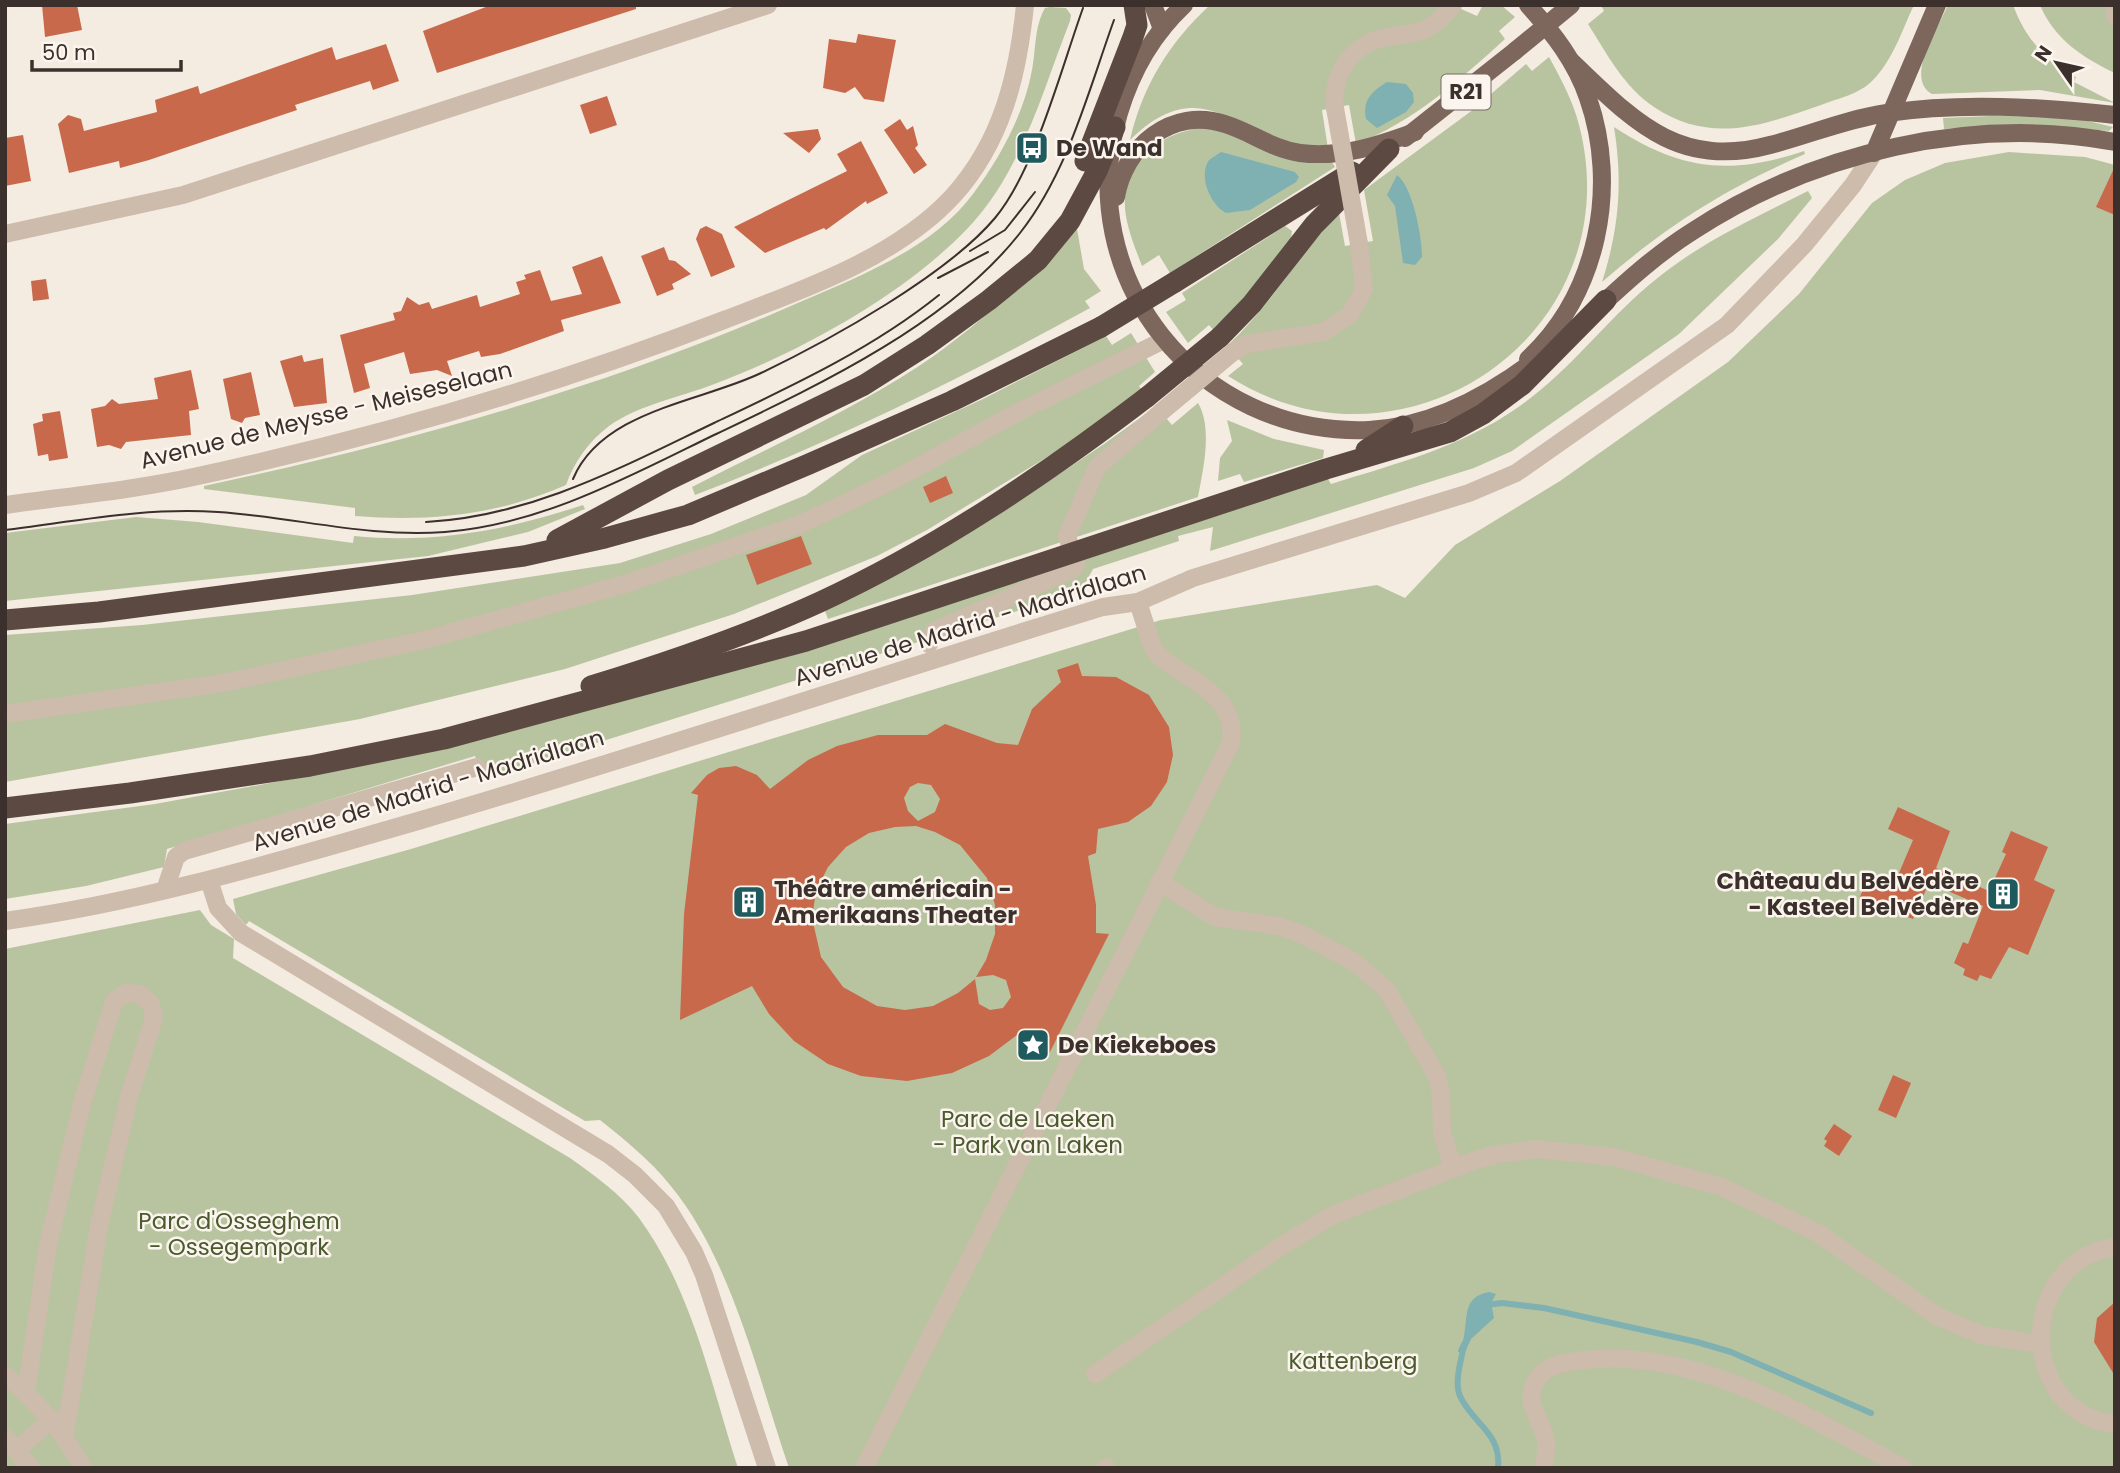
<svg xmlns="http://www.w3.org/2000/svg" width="2120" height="1473" viewBox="0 0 2120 1473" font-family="Poppins,sans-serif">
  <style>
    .green { fill: #b8c4a0 }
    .water { fill: #7fb0b2 }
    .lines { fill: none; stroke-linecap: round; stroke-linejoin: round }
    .stream { stroke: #7fb0b2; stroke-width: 6 }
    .building { fill: #c8694b; fill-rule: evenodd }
    .minor { stroke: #cdbbac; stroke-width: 18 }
    .major { stroke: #7d675c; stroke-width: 18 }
    .highway { stroke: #5c4a42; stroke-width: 21 }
    .tram { stroke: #3b302b; stroke-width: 2 }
    .minor-bridge { stroke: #cdbbac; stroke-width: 18 }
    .major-bridge { stroke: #7d675c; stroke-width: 18 }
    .highway-bridge { stroke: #5c4a42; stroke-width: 21 }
    .labels { text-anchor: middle; stroke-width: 5; stroke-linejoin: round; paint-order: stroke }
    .shield { fill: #fbf5ee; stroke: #756b66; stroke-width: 2 }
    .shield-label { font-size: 21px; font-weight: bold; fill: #3b302b }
    .poi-label { font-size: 23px; font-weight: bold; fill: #3b302b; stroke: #fbf5ee; text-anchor: start }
    .street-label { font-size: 23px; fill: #3b302b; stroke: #fbf5ee }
    .park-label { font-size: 23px; fill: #4a5a2e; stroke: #fbf5ee }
  </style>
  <rect width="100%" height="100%" fill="#f4ebe1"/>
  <g class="green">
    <path d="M 1210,5 L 1452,5 L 1477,16 L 1483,5 L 1501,5 L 1515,17 L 1499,31 L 1505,39 C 1460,80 1413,122 1356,144 L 1349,105 L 1322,110 L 1328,149 C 1318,148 1306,149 1296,147 C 1230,127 1197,74 1130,140 C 1143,85 1169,43 1210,5 Z"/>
    <path d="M 1601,5 L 1914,5 C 1902,30 1893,60 1873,80 C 1860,94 1839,98 1821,105 C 1763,125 1711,145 1654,107 C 1624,87 1607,54 1588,24 L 1604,11 Z"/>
    <path d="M 1948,5 L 2013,5 C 2026,40 2045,59 2076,77 L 2074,82 L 2115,103 L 2040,90 L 1932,94 C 1904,79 1938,28 1948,5 Z"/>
    <path d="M 2040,5 L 2115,5 L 2115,73 C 2083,58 2054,39 2040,5 Z"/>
    <path d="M 1050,7 L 1066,8 L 1071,15 L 1070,21 C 1042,92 1022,171 968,228 C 905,294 802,351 717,383 C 682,397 640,404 609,426 C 589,441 574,462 566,485 C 498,515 429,522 355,516 L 355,508 L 204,489 L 204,486 C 408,442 609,387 800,302 C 860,276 933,248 973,194 C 1000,158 1024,114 1032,70 C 1036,50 1034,27 1045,8 Z"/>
    <path d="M 1549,57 C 1561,79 1573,101 1579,125 C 1633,331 1406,490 1228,376 L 1243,364 L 1227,346 C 1270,306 1299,255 1339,213 L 1345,246 L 1373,241 L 1364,190 L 1470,112 L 1526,64 L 1532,71 Z"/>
    <path d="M 2015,115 L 2084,120 L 2113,127 L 2109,131 L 2029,124 L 1944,129 L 1943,118 Z"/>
    <path d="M 1205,127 L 1332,162 L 1335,167 L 1170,273 L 1159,255 L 1142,266 C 1134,245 1123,219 1125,197 C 1129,153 1167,132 1205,127 Z"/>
    <path d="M 1614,127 C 1680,170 1729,176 1804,151 L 1805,154 C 1725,189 1668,225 1602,282 C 1619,229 1623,182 1614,127 Z"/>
    <path d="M 2009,152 L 2085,157 L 2115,165 L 2115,1468 L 789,1468 C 758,1377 731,1258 670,1185 C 650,1160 625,1140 600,1120 L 585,1121 L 249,921 L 246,925 L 236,914 L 233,899 L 411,849 L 1161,620 L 1377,585 L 1405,598 L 1455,545 L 1560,481 L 1728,362 L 1799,294 L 1872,203 L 1905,180 L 1945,163 Z"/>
    <path d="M 1808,191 L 1812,198 L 1778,239 L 1679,334 L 1512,451 L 1474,468 L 1210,551 L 1213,527 L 1178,536 L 1179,541 L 1093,569 L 1081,591 L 485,778 L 475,756 L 167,849 L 164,867 L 86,886 L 5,899 L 5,824 L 155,804 L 325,773 L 1328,479 L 1331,484 C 1395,464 1461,447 1517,408 C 1567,374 1603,324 1649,285 C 1697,244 1752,219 1808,191 Z"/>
    <path d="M 1285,226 L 1292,231 L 1291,239 L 1217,334 L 1209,325 L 1188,343 L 1166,312 L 1186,300 L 1182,293 Z"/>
    <path d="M 1077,229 L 1084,269 L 1101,291 L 1085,301 L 1090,308 C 963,378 830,443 695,495 L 692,487 C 768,448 847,413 919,366 C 978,327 1027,278 1077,229 Z"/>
    <path d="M 1131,333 L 1155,372 L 1139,386 L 1143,392 L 1062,448 L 927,530 L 877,556 L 734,614 L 565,669 L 360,719 L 5,782 L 5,635 L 142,625 L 412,595 L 620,563 L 711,534 L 806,495 L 862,455 L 985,398 L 1106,336 L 1112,345 Z"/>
    <path d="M 1198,403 C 1213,428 1203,470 1198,497 L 828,619 L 824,608 C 941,546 1050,487 1156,406 L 1172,425 Z"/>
    <path d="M 1227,420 L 1274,439 L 1324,450 L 1323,458 L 1244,482 L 1240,474 L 1218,481 L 1220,458 L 1232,441 Z"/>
    <path d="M 583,505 L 585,509 L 528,532 L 428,556 L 5,601 L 5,533 L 136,517 L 198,522 L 353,543 L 354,536 C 433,544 508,530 583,505 Z"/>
    <path d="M 200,910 L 211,925 L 234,939 L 233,958 L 570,1158 C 594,1175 621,1194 639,1218 C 692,1290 711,1384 738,1468 L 5,1468 L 5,949 Z"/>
  </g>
  <g class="water">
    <path d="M 1387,82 L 1406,84 L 1413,93 L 1414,102 L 1406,112 L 1377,128 L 1366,119 C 1362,100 1372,91 1387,82 Z"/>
    <path d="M 1221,152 L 1295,172 L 1299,177 L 1296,182 L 1250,210 L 1226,213 C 1210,204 1198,176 1209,160 Z"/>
    <path d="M 1397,175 C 1413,187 1422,237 1422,257 L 1415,265 L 1403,263 L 1395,206 L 1387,195 Z"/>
    <path d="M 1489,1292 L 1496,1294 L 1491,1303 L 1494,1318 L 1471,1339 L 1465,1352 L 1458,1352 C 1459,1345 1463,1343 1464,1336 C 1468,1315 1463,1297 1489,1292 Z"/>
  </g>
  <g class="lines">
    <g class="stream">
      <path d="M 1486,1305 L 1502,1303 L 1544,1308 L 1697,1342 L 1731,1352 L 1871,1413"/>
      <path d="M 1464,1346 C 1461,1360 1454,1383 1460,1396 C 1472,1423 1502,1433 1498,1468"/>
    </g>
  </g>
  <g class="building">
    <path d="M 42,5 L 77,5 L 82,30 L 45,37 Z"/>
    <path d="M 491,5 L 636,5 L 636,9 L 437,73 L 423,31 Z"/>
    <path d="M 858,34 L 896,40 L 884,102 L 864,99 L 855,87 L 845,93 L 823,88 L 829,39 L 856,43 Z"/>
    <path d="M 386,44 L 399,81 L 373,90 L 370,81 L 295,105 L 297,110 L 149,160 L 120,168 L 119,161 L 69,173 L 58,124 L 68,115 L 81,119 L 84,131 L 157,112 L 155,100 L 198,86 L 200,94 L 332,47 L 336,60 Z"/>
    <path d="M 607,96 L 617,125 L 590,134 L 580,105 Z"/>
    <path d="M 900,119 L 907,130 L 913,126 L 918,145 L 915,148 L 927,165 L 914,174 L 884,130 Z"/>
    <path d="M 818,129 L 821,139 L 809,153 L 783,133 Z"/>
    <path d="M 23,135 L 31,181 L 5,186 L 5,138 Z"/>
    <path d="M 861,141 L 888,193 L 867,204 L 866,201 L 826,230 L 824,228 L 765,253 L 734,227 L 847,171 L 837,154 Z"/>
    <path d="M 2115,166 L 2115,215 L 2096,207 Z"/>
    <path d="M 706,226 L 722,234 L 735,267 L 711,277 L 696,239 L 700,229 Z"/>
    <path d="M 664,247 L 669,260 L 675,261 L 691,274 L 672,284 L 674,289 L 657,296 L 641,256 Z"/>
    <path d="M 602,256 L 621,303 L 561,320 L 564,331 L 500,354 L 481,357 L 479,351 L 447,361 L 452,376 L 437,370 L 410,374 L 404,352 L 364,364 L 370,388 L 354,393 L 340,335 L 395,320 L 393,313 L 401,311 L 407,297 L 419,305 L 429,302 L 432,309 L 477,295 L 480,307 L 520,294 L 516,282 L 526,279 L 524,275 L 540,270 L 551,301 L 582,294 L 572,267 Z"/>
    <path d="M 46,279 L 49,299 L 33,301 L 31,281 Z"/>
    <path d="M 302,355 L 304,362 L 323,358 L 327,403 L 294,407 L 280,361 Z"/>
    <path d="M 191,370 L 199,409 L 189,411 L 191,435 L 126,442 L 121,449 L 109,445 L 97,447 L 91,409 L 105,406 L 112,399 L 119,404 L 158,399 L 154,378 Z"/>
    <path d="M 251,372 L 260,415 L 245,418 L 242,423 L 231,419 L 223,379 Z"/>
    <path d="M 60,411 L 68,458 L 49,461 L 48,454 L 38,456 L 33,424 L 43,421 L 42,414 Z"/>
    <path d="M 946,476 L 953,493 L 930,503 L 923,487 Z"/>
    <path d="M 801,536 L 812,564 L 757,585 L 746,555 Z"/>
    <path d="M 1078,663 L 1082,676 L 1116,677 L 1149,695 L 1169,727 L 1173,755 L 1167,782 L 1151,806 L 1128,822 L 1098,829 L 1096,853 L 1088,856 L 1096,905 L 1096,933 L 1109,934 L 1047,1058 L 1021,1032 L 989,1056 L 952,1073 L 907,1081 L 861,1076 L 828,1064 L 794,1041 L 769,1014 L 752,986 L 680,1020 L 684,914 L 698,795 L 691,793 L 707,775 L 719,768 L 736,766 L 757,775 L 770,789 L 808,760 L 837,746 L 878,735 L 927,735 L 945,724 L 997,743 L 1018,745 L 1032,709 L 1061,682 L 1057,670 ZM 918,783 L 931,785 L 940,799 L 935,812 L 918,821 L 908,811 L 904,798 L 910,787 ZM 916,826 L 935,832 L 960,845 L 987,878 L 995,905 L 995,934 L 986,960 L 976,977 L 993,975 L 1006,980 L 1011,997 L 1003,1008 L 990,1010 L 979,1004 L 975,979 L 958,993 L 933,1006 L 905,1010 L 877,1006 L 843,987 L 821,957 L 812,918 L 816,891 L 828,867 L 846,847 L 869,833 L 895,827 Z"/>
    <path d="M 1898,807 L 1950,831 L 1936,868 L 1989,891 L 2006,854 L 2002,852 L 2011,831 L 2048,847 L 2034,880 L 2055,890 L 2028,955 L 2009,947 L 1991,979 L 1980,975 L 1977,981 L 1963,975 L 1965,969 L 1954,963 L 1963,942 L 1968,944 L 1983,906 L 1929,883 L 1913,919 L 1859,899 L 1869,876 L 1893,887 L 1913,840 L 1888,829 Z"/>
    <path d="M 1893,1075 L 1911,1083 L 1896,1118 L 1878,1110 Z"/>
    <path d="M 1834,1124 L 1852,1136 L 1839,1156 L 1824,1146 L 1827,1141 L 1824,1139 Z"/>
    <path d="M 2115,1302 L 2115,1376 L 2094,1342 L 2097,1318 Z"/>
  </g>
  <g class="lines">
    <g class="minor">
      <path d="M 2115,7 L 2115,16"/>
      <path d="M 1335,108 C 1331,74 1353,43 1387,37 C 1402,34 1416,35 1429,27 C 1439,22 1446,14 1453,5"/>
      <path d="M 5,234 L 183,195 L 768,5"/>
      <path d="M 1233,352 L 1247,344 L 1323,332 L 1350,315 L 1364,289 L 1359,244"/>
      <path d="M 5,505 C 69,496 135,490 198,476 C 378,437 553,386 724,320 C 802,290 896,258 953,196 C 1002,142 1018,75 1025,5"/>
      <path d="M 929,644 L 934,631 L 1073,569 L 1076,564 L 1067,536 L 1097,467 L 1161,412"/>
      <path d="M 5,714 L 223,683 L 424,640 L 625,584 L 798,525 L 888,483 L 1022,410 L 1164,340"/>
      <path d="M 209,880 L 218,908 L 241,933 L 608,1154 L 635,1175 L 666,1206 L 694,1252 L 704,1275 L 767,1468"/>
      <path d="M 1159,882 L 1215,917 L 1279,926 L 1303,935 L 1353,961 L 1386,989 L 1437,1076 L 1441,1094 L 1442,1132 L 1453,1168"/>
      <path d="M 165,890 L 176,857 L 184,851 L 477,767"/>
      <path d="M 5,921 C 145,902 282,860 418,821 C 647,754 874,677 1103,607 L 1138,602 L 1193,578 L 1469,493 L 1516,473 L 1727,325 L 1804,245 L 1853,185 L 1874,153"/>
      <path d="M 2115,1247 C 2017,1261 2016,1413 2115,1424"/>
      <path d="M 1095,1374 L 1286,1243 L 1331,1216 L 1473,1161 L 1498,1154 L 1536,1149 L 1614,1157 L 1722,1187 L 1818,1233 L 1937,1316 L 1981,1335 L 2040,1344"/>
      <path d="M 5,1375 C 38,1402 63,1431 83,1468"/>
      <path d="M 26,1392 L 48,1245 L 82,1104 L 114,1001 L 126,993 L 140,994 L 151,1004 L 154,1018 L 129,1097 L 99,1226 L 65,1434"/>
      <path d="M 5,1437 L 31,1468"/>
      <path d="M 17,1450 L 52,1419"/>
      <path d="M 1106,1467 L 1106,1468"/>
      <path d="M 864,1468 L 1231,743 C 1238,695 1190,682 1159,656 L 1152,646 L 1138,602"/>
      <path d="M 1544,1468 C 1545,1459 1547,1449 1546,1441 C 1543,1422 1525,1405 1534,1385 C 1542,1365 1565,1362 1584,1360 C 1695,1347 1808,1416 1903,1468"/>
    </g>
    <g class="major">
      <path d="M 1153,5 L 1162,29"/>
      <path d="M 1184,5 C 1153,34 1131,73 1119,113 C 1070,278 1199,437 1369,430 C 1433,427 1492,394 1542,355"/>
      <path d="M 1528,5 C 1553,33 1576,62 1588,98 C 1619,187 1598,294 1528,359"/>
      <path d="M 1572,62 C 1632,119 1677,170 1770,145 C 1809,135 1846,119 1887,113 C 1962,102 2040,107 2115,115"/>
      <path d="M 1405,138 L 1515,51"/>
      <path d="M 1874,153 L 1937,5"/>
      <path d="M 1116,197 C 1124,147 1172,106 1225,124 C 1251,132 1272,149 1300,153 C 1340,158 1377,146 1415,132"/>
      <path d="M 1598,308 C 1628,280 1658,253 1693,231 C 1814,152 1972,115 2115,142"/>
    </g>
    <g class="highway">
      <path d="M 1085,161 L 1133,37 L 1137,25 L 1134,5"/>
      <path d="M 1175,282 L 1352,172"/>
      <path d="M 1220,337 L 1252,304 L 1314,225 L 1389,149"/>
      <path d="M 1366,450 L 1403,426"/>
      <path d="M 557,540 L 668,480 L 864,385 L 927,345 L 989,300 L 1038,260 L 1070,221 L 1097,171 L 1115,127"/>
      <path d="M 5,620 L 99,612 L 524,556 L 605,538 L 688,515 L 809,464 L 952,401 L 1101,327"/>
      <path d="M 591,686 C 669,662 746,636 820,602 C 937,548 1045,475 1147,397"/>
      <path d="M 5,808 L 130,793 L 310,766 L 444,739 L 806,641 L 1326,469 L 1450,432 L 1483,414 L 1522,385 L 1606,300"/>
    </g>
    <g class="tram">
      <path d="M 970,251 L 1005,230 L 1035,192"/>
      <path d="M 938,278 L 988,252"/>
      <path d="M 573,479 C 602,410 701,402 761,373 C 830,340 947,275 995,218 C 1035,170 1061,69 1083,8"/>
      <path d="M 426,522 C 532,516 620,468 714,423 C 792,386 872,349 939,295"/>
      <path d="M 5,530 C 77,521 146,507 218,512 C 295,517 368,538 445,532 C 543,524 628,477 714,435 C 817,386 948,325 1020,233 C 1068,172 1088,92 1114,20"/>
    </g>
    <g class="minor-bridge">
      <path d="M 1335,108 L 1359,244"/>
      <path d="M 1161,412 L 1233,352"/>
    </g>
    <path class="major-bridge" d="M 1515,51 L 1571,5"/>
    <g class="highway-bridge">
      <path d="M 1101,327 L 1175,282"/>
      <path d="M 1147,397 L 1220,337"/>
    </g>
  </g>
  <defs>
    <symbol id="bus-square" viewBox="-11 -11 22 22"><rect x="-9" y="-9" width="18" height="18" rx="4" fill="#1f5a5e" stroke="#fbf5ee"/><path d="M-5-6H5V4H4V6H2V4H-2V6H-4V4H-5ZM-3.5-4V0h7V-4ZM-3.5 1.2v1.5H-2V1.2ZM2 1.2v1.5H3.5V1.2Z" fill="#fff"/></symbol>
    <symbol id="building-square" viewBox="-11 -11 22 22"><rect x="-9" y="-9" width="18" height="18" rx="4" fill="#1f5a5e" stroke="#fbf5ee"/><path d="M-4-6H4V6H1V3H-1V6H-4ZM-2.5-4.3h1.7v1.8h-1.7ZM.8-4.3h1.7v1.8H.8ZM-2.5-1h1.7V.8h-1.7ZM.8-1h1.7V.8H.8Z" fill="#fff"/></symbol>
    <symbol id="sight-square" viewBox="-11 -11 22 22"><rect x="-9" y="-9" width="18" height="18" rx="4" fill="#1f5a5e" stroke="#fbf5ee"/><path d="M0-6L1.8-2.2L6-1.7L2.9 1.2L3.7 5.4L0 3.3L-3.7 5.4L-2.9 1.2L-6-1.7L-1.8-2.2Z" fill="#fff"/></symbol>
  </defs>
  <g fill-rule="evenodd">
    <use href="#bus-square" x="1013" y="129" width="38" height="38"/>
    <use href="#building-square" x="1984" y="875" width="38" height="38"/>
    <use href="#building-square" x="730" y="883" width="38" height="38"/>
    <use href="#sight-square" x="1014" y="1026" width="38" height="38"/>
  </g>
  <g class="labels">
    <rect class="shield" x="1441.5" y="74.5" width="49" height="35" rx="5"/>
    <g class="shield-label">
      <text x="1466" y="99">R21</text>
    </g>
    <g class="poi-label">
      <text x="1056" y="156">De Wand</text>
      <text x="1979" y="889" text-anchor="end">Château du Belvédère<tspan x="1979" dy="26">- Kasteel Belvédère</tspan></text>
      <text x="774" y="897">Théâtre américain -<tspan x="774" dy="26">Amerikaans Theater</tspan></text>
      <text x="1058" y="1053">De Kiekeboes</text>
    </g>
    <g class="street-label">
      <text transform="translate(326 415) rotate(-14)" y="8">Avenue de Meysse - Meiseselaan</text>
      <text transform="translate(970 625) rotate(-17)" y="8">Avenue de Madrid - Madridlaan</text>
      <text transform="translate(428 790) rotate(-17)" y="8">Avenue de Madrid - Madridlaan</text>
    </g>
    <g class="park-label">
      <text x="1028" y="1127">Parc de Laeken<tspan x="1028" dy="26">- Park van Laken</tspan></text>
      <text x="239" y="1229">Parc d'Osseghem<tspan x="239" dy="26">- Ossegempark</tspan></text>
      <text x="1353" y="1369">Kattenberg</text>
    </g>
  </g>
  <rect width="2120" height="1473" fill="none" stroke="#3b302b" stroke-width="14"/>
  <g transform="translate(2057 63) rotate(304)" stroke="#fbf5ee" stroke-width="5" paint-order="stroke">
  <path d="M0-5L12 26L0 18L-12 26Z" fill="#3b302b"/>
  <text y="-10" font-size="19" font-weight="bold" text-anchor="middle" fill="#3b302b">N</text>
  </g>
  <path d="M32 60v10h149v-10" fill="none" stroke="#3b302b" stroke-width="3.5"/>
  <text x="42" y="60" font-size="21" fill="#3b302b" stroke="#fbf5ee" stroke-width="5" paint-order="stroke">50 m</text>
</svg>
